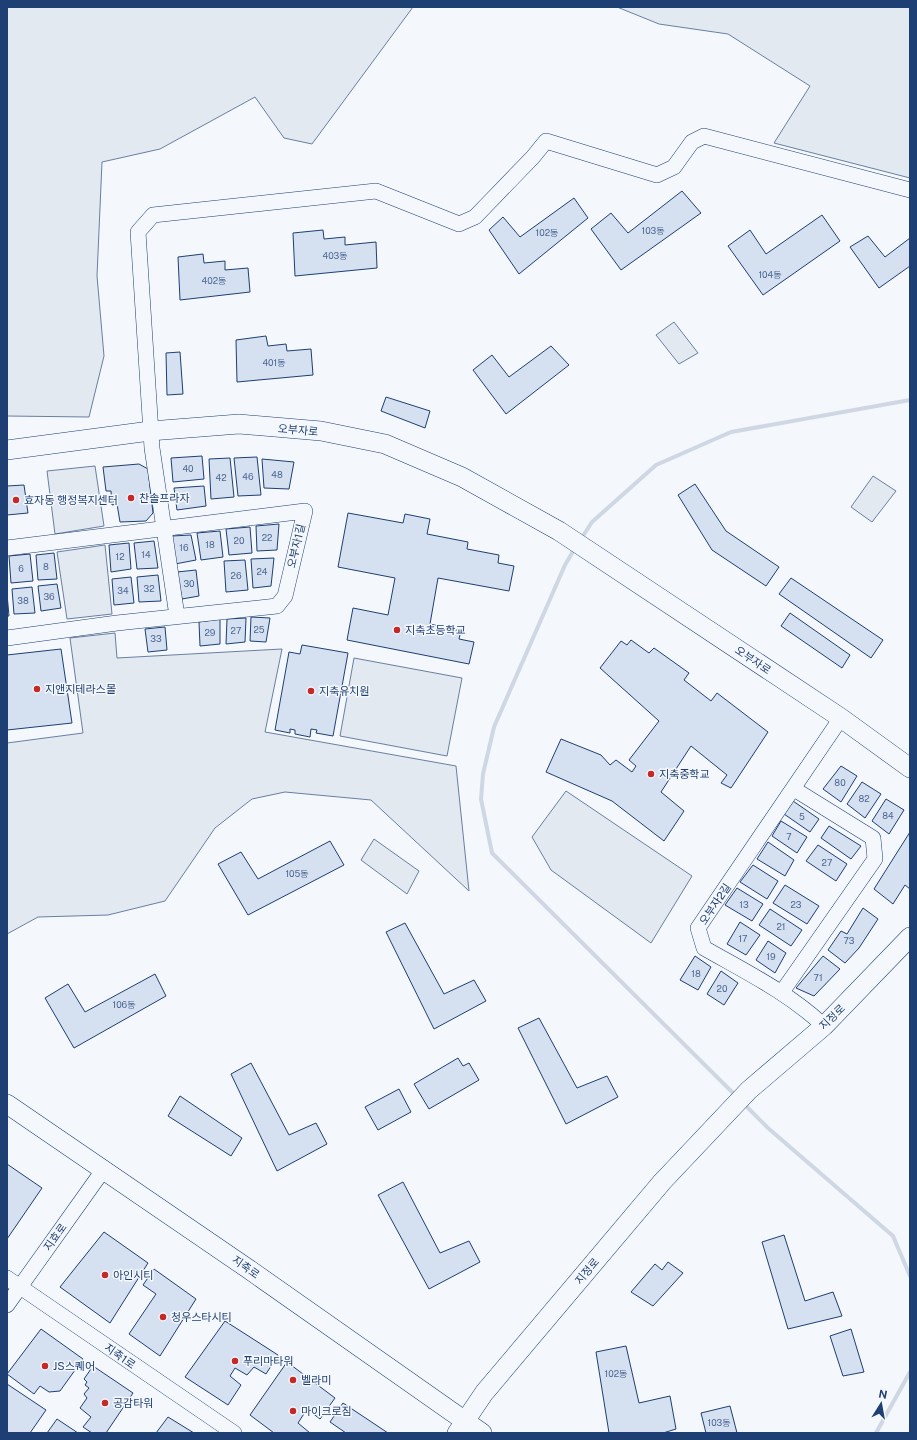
<svg xmlns="http://www.w3.org/2000/svg" width="917" height="1440" viewBox="0 0 917 1440" font-family="'Public Sans','Noto Sans KR',sans-serif">
  <style>
    .green { fill: #e3e9f0; stroke: #687fa3 }
    .lines { fill: none; stroke-linecap: round; stroke-linejoin: round }
    .stream { stroke: #cfd7e4; stroke-width: 4 }
    .building { fill: #d5e0f0; stroke: #1d3f73 }
    .minor-casing { stroke: #1d3f73; stroke-width: 16 }
    .major-casing { stroke: #1d3f73; stroke-width: 20 }
    .minor { stroke: #f4f7fb; stroke-width: 15 }
    .major { stroke: #f4f7fb; stroke-width: 19 }
    .poi-dot { fill: #c62828; stroke: #f4f7fb; stroke-width: 1.5 }
    .labels { text-anchor: middle; stroke-width: 3; stroke-linejoin: round; paint-order: stroke }
    .number-label { font-size: 9px; fill: #4b6792 }
    .street-label { font-size: 11px; fill: #1d3f73; stroke: #f4f7fb }
    .poi-label { font-size: 11px; fill: #1d3f73; stroke: #f4f7fb; text-anchor: start }
  </style>
  <rect width="100%" height="100%" fill="#f4f7fb"/>
  <g class="green">
    <path d="M 7,7 L 413,7 L 312,144 L 284,138 L 255,97 L 160,149 L 102,162 L 97,276 L 104,356 L 89,417 L 7,416 Z"/>
    <path d="M 617,7 L 910,7 L 910,178 L 774,143 L 810,86 L 728,34 L 659,24 Z"/>
    <path d="M 674,322 L 698,353 L 679,364 L 656,335 Z"/>
    <path d="M 95,466 L 104,526 L 55,534 L 47,471 Z"/>
    <path d="M 873,476 L 896,491 L 872,522 L 851,507 Z"/>
    <path d="M 105,545 L 112,614 L 67,619 L 57,552 Z"/>
    <path d="M 115,633 L 117,658 L 282,649 L 265,732 L 456,766 L 469,891 L 371,800 L 285,792 L 252,799 L 215,828 L 165,901 L 108,915 L 38,917 L 7,934 L 7,743 L 83,733 L 70,638 Z"/>
    <path d="M 354,658 L 462,678 L 447,756 L 340,736 Z"/>
    <path d="M 566,791 L 692,876 L 651,943 L 551,870 L 532,837 Z"/>
    <path d="M 374,839 L 419,871 L 407,894 L 361,860 Z"/>
  </g>
  <g class="lines">
    <g class="stream">
      <path d="M 581,539 L 592,522 L 656,465 L 731,432 L 910,400"/>
      <path d="M 575,548 L 565,565 L 494,727 L 483,774 L 481,799 L 492,853 L 737,1097"/>
      <path d="M 743,1103 L 768,1128 L 893,1236 L 910,1276"/>
      <path d="M 876,1433 L 910,1372"/>
    </g>
  </g>
  <g class="building">
    <path d="M 682,191 L 701,213 L 621,270 L 591,229 L 611,213 L 628,233 Z"/>
    <path d="M 574,198 L 588,218 L 519,274 L 489,230 L 503,217 L 520,237 Z"/>
    <path d="M 822,215 L 840,241 L 763,295 L 728,246 L 750,230 L 766,254 Z"/>
    <path d="M 323,230 L 324,239 L 345,237 L 345,245 L 376,242 L 377,268 L 295,276 L 293,233 Z"/>
    <path d="M 868,236 L 885,257 L 910,238 L 910,266 L 879,288 L 850,247 Z"/>
    <path d="M 203,254 L 204,263 L 225,261 L 225,270 L 248,268 L 250,292 L 180,300 L 178,257 Z"/>
    <path d="M 266,336 L 268,346 L 286,344 L 287,351 L 311,349 L 313,375 L 237,382 L 236,340 Z"/>
    <path d="M 551,346 L 569,365 L 506,414 L 473,370 L 492,355 L 509,377 Z"/>
    <path d="M 180,352 L 183,394 L 167,395 L 166,353 Z"/>
    <path d="M 386,397 L 430,411 L 425,428 L 381,411 Z"/>
    <path d="M 202,456 L 204,479 L 173,482 L 171,458 Z"/>
    <path d="M 257,457 L 261,495 L 238,496 L 234,458 Z"/>
    <path d="M 230,458 L 234,497 L 211,499 L 209,459 Z"/>
    <path d="M 262,459 L 294,462 L 289,489 L 264,488 Z"/>
    <path d="M 139,464 L 148,469 L 153,513 L 146,521 L 120,522 L 117,504 L 112,505 L 111,491 L 106,491 L 103,467 Z"/>
    <path d="M 695,484 L 726,531 L 779,567 L 766,586 L 712,550 L 678,495 Z"/>
    <path d="M 24,485 L 28,513 L 7,515 L 7,486 Z"/>
    <path d="M 204,486 L 206,506 L 177,510 L 174,488 Z"/>
    <path d="M 348,513 L 403,523 L 405,514 L 430,519 L 427,534 L 468,542 L 467,549 L 499,555 L 498,563 L 514,566 L 509,591 L 438,578 L 430,624 L 461,631 L 459,639 L 474,642 L 469,664 L 347,640 L 353,608 L 388,615 L 395,578 L 338,567 Z"/>
    <path d="M 279,524 L 277,550 L 257,551 L 256,526 Z"/>
    <path d="M 250,527 L 252,553 L 229,555 L 226,529 Z"/>
    <path d="M 220,531 L 223,557 L 201,560 L 197,533 Z"/>
    <path d="M 191,535 L 196,560 L 175,564 L 172,536 Z"/>
    <path d="M 154,541 L 158,568 L 137,569 L 134,543 Z"/>
    <path d="M 129,543 L 131,569 L 111,572 L 109,545 Z"/>
    <path d="M 54,553 L 57,579 L 38,580 L 36,555 Z"/>
    <path d="M 30,554 L 33,581 L 11,583 L 9,556 Z"/>
    <path d="M 274,558 L 271,586 L 253,588 L 251,559 Z"/>
    <path d="M 245,560 L 248,590 L 226,592 L 224,561 Z"/>
    <path d="M 196,570 L 199,596 L 182,599 L 177,572 Z"/>
    <path d="M 158,575 L 161,601 L 139,602 L 137,577 Z"/>
    <path d="M 131,577 L 134,603 L 114,605 L 112,579 Z"/>
    <path d="M 791,578 L 883,640 L 871,658 L 779,594 Z"/>
    <path d="M 57,584 L 61,608 L 41,611 L 38,586 Z"/>
    <path d="M 32,587 L 35,613 L 14,614 L 12,589 Z"/>
    <path d="M 7,594 L 9,616 L 7,616 Z"/>
    <path d="M 790,613 L 850,655 L 842,668 L 781,626 Z"/>
    <path d="M 251,617 L 270,618 L 266,642 L 250,641 Z"/>
    <path d="M 246,618 L 245,642 L 226,644 L 227,619 Z"/>
    <path d="M 220,619 L 220,644 L 200,646 L 199,622 Z"/>
    <path d="M 165,627 L 167,650 L 148,652 L 145,629 Z"/>
    <path d="M 631,640 L 649,653 L 654,648 L 689,673 L 684,680 L 711,701 L 717,693 L 768,732 L 731,788 L 721,783 L 727,775 L 691,746 L 661,792 L 684,811 L 664,841 L 612,801 L 546,772 L 561,739 L 601,755 L 610,765 L 616,760 L 632,772 L 636,766 L 629,760 L 659,721 L 600,668 L 621,641 L 627,645 Z"/>
    <path d="M 302,645 L 348,653 L 333,736 L 316,733 L 317,730 L 311,729 L 310,737 L 295,734 L 295,730 L 290,729 L 290,733 L 275,730 L 289,652 L 300,654 Z"/>
    <path d="M 61,649 L 72,723 L 7,730 L 7,655 Z"/>
    <path d="M 841,766 L 857,776 L 841,802 L 823,789 Z"/>
    <path d="M 862,782 L 881,794 L 865,818 L 847,804 Z"/>
    <path d="M 886,799 L 904,810 L 889,834 L 872,821 Z"/>
    <path d="M 793,801 L 819,819 L 810,832 L 784,814 Z"/>
    <path d="M 781,821 L 807,837 L 797,853 L 772,836 Z"/>
    <path d="M 829,826 L 861,846 L 851,859 L 821,838 Z"/>
    <path d="M 910,832 L 910,889 L 905,885 L 893,904 L 874,889 Z"/>
    <path d="M 330,841 L 344,865 L 248,915 L 218,864 L 241,852 L 258,879 Z"/>
    <path d="M 768,842 L 794,860 L 785,876 L 757,859 Z"/>
    <path d="M 818,845 L 847,864 L 836,881 L 806,861 Z"/>
    <path d="M 753,865 L 778,881 L 767,899 L 740,882 Z"/>
    <path d="M 785,885 L 819,906 L 807,924 L 773,903 Z"/>
    <path d="M 737,888 L 763,904 L 752,921 L 725,905 Z"/>
    <path d="M 863,908 L 878,919 L 859,948 L 845,963 L 828,950 L 841,931 L 847,934 Z"/>
    <path d="M 770,909 L 802,930 L 791,946 L 759,925 Z"/>
    <path d="M 740,922 L 760,935 L 746,955 L 727,944 Z"/>
    <path d="M 405,923 L 444,994 L 474,980 L 486,1001 L 434,1029 L 386,932 Z"/>
    <path d="M 768,941 L 786,953 L 775,973 L 756,960 Z"/>
    <path d="M 695,956 L 711,967 L 698,990 L 680,980 Z"/>
    <path d="M 823,956 L 840,969 L 814,996 L 796,988 Z"/>
    <path d="M 721,971 L 738,983 L 724,1005 L 707,994 Z"/>
    <path d="M 155,974 L 166,996 L 74,1048 L 45,998 L 68,984 L 85,1012 Z"/>
    <path d="M 539,1018 L 577,1088 L 607,1076 L 618,1097 L 566,1124 L 518,1028 Z"/>
    <path d="M 458,1058 L 463,1066 L 469,1063 L 479,1080 L 429,1109 L 414,1084 Z"/>
    <path d="M 251,1063 L 289,1135 L 316,1123 L 327,1144 L 277,1171 L 231,1074 Z"/>
    <path d="M 399,1089 L 411,1112 L 378,1130 L 365,1107 Z"/>
    <path d="M 180,1096 L 242,1138 L 231,1156 L 168,1116 Z"/>
    <path d="M 7,1164 L 42,1188 L 7,1239 Z"/>
    <path d="M 403,1182 L 440,1253 L 469,1241 L 480,1262 L 429,1289 L 378,1195 Z"/>
    <path d="M 104,1232 L 148,1263 L 110,1323 L 60,1287 Z"/>
    <path d="M 784,1235 L 805,1301 L 833,1292 L 842,1316 L 788,1329 L 762,1242 Z"/>
    <path d="M 668,1262 L 683,1273 L 653,1306 L 631,1292 L 655,1264 L 662,1270 Z"/>
    <path d="M 154,1269 L 196,1299 L 160,1356 L 129,1334 L 156,1294 L 143,1285 Z"/>
    <path d="M 225,1321 L 278,1355 L 266,1374 L 254,1367 L 247,1375 L 235,1368 L 230,1376 L 241,1385 L 228,1405 L 185,1377 Z"/>
    <path d="M 41,1329 L 83,1359 L 60,1391 L 49,1392 L 40,1386 L 34,1394 L 7,1374 Z"/>
    <path d="M 851,1329 L 864,1372 L 843,1376 L 830,1336 Z"/>
    <path d="M 626,1346 L 639,1403 L 670,1396 L 676,1429 L 663,1433 L 609,1433 L 596,1352 Z"/>
    <path d="M 287,1362 L 335,1398 L 320,1419 L 307,1409 L 298,1423 L 310,1433 L 274,1433 L 250,1415 Z"/>
    <path d="M 93,1366 L 133,1393 L 106,1433 L 92,1433 L 83,1427 L 91,1417 L 80,1408 L 87,1398 L 84,1394 L 89,1388 L 85,1385 L 87,1382 L 84,1379 Z"/>
    <path d="M 7,1384 L 46,1410 L 30,1433 L 7,1433 Z"/>
    <path d="M 343,1403 L 388,1433 L 346,1433 L 330,1422 Z"/>
    <path d="M 730,1406 L 737,1433 L 706,1433 L 701,1413 Z"/>
    <path d="M 168,1417 L 194,1433 L 156,1433 Z"/>
    <path d="M 57,1419 L 78,1433 L 47,1433 Z"/>
  </g>
  <g class="lines">
    <defs>
      <g id="minor">
        <path d="M 7,548 L 305,511 L 285,596 L 277,606 L 117,623 L 7,638"/>
        <path d="M 177,616 L 152,448 L 138,232 L 153,215 L 376,191 L 459,224 L 475,217 L 533,157 L 546,141 L 657,175 L 674,167 L 692,142 L 704,136 L 910,190"/>
        <path d="M 782,992 L 875,859 L 873,838 L 794,789"/>
        <path d="M 824,1026 C 789,993 746,972 704,948 L 698,928 L 841,718"/>
        <path d="M 7,1278 L 234,1433"/>
        <path d="M 7,1305 L 104,1169"/>
      </g>
      <g id="major">
        <path d="M 7,450 L 150,431 L 239,424 L 321,431 L 385,444 L 462,477 L 559,531 L 841,718 L 910,768"/>
        <path d="M 7,1104 L 247,1268 L 482,1433"/>
        <path d="M 457,1433 L 484,1393 L 662,1182 L 749,1090 L 824,1026 L 910,937"/>
      </g>
    </defs>
    <use href="#minor" class="minor-casing"/>
    <use href="#major" class="major-casing"/>
    <use href="#minor" class="minor"/>
    <use href="#major" class="major"/>
  </g>
  <g class="poi-dot">
    <circle cx="131" cy="498" r="4"/>
    <circle cx="16" cy="500" r="4"/>
    <circle cx="397" cy="630" r="4"/>
    <circle cx="37" cy="689" r="4"/>
    <circle cx="311" cy="691" r="4"/>
    <circle cx="651" cy="774" r="4"/>
    <circle cx="105" cy="1275" r="4"/>
    <circle cx="163" cy="1317" r="4"/>
    <circle cx="235" cy="1361" r="4"/>
    <circle cx="45" cy="1366" r="4"/>
    <circle cx="293" cy="1380" r="4"/>
    <circle cx="105" cy="1403" r="4"/>
    <circle cx="293" cy="1411" r="4"/>
  </g>
  <g class="labels">
    <g class="number-label">
      <text x="653" y="234">103동</text>
      <text x="547" y="236">102동</text>
      <text x="335" y="259">403동</text>
      <text x="770" y="278">104동</text>
      <text x="214" y="284">402동</text>
      <text x="274" y="366">401동</text>
      <text x="188" y="472">40</text>
      <text x="277" y="478">48</text>
      <text x="248" y="480">46</text>
      <text x="221" y="481">42</text>
      <text x="267" y="541">22</text>
      <text x="239" y="544">20</text>
      <text x="210" y="548">18</text>
      <text x="184" y="551">16</text>
      <text x="146" y="558">14</text>
      <text x="120" y="560">12</text>
      <text x="46" y="570">8</text>
      <text x="21" y="572">6</text>
      <text x="262" y="575">24</text>
      <text x="236" y="579">26</text>
      <text x="189" y="587">30</text>
      <text x="149" y="592">32</text>
      <text x="123" y="594">34</text>
      <text x="49" y="600">36</text>
      <text x="23" y="604">38</text>
      <text x="259" y="633">25</text>
      <text x="236" y="634">27</text>
      <text x="210" y="636">29</text>
      <text x="156" y="642">33</text>
      <text x="840" y="786">80</text>
      <text x="864" y="802">82</text>
      <text x="888" y="819">84</text>
      <text x="802" y="820">5</text>
      <text x="789" y="840">7</text>
      <text x="827" y="866">27</text>
      <text x="297" y="877">105동</text>
      <text x="744" y="908">13</text>
      <text x="796" y="908">23</text>
      <text x="781" y="930">21</text>
      <text x="743" y="942">17</text>
      <text x="849" y="944">73</text>
      <text x="771" y="960">19</text>
      <text x="696" y="977">18</text>
      <text x="818" y="981">71</text>
      <text x="722" y="992">20</text>
      <text x="124" y="1008">106동</text>
      <text x="616" y="1377">102동</text>
      <text x="719" y="1426">103동</text>
    </g>
    <g class="street-label">
      <text transform="translate(298 430) rotate(5)" y="4">오부자로</text>
      <text transform="translate(296 546) rotate(-77)" y="4">오부자1길</text>
      <text transform="translate(753 660) rotate(34)" y="4">오부자로</text>
      <text transform="translate(715 904) rotate(-56)" y="4">오부자2길</text>
      <text transform="translate(832 1017) rotate(-44)" y="4">지정로</text>
      <text transform="translate(55 1237) rotate(-54)" y="4">지효로</text>
      <text transform="translate(246 1267) rotate(35)" y="4">지축로</text>
      <text transform="translate(587 1271) rotate(-50)" y="4">지정로</text>
      <text transform="translate(120 1356) rotate(35)" y="4">지축1로</text>
    </g>
    <g class="poi-label">
      <text x="139" y="502">찬솔프라자</text>
      <text x="24" y="504">효자동 행정복지센터</text>
      <text x="405" y="634">지축초등학교</text>
      <text x="45" y="693">지앤지테라스몰</text>
      <text x="319" y="695">지축유치원</text>
      <text x="659" y="778">지축중학교</text>
      <text x="113" y="1279">아인시티</text>
      <text x="171" y="1321">청우스타시티</text>
      <text x="243" y="1365">푸리마타워</text>
      <text x="53" y="1370">JS스퀘어</text>
      <text x="301" y="1384">벨라미</text>
      <text x="113" y="1407">공감타워</text>
      <text x="301" y="1415">마이크로짐</text>
    </g>
  </g>
  <rect width="917" height="1440" fill="none" stroke="#1d3f73" stroke-width="16"/>
  <g transform="translate(881 1404) rotate(11)" stroke="#f4f7fb" stroke-width="3" paint-order="stroke">
  <path d="M0-3L7 15L0 10L-7 15Z" fill="#1d3f73"/>
  <text y="-6" font-size="11" font-weight="bold" text-anchor="middle" fill="#1d3f73">N</text>
  </g>
</svg>
